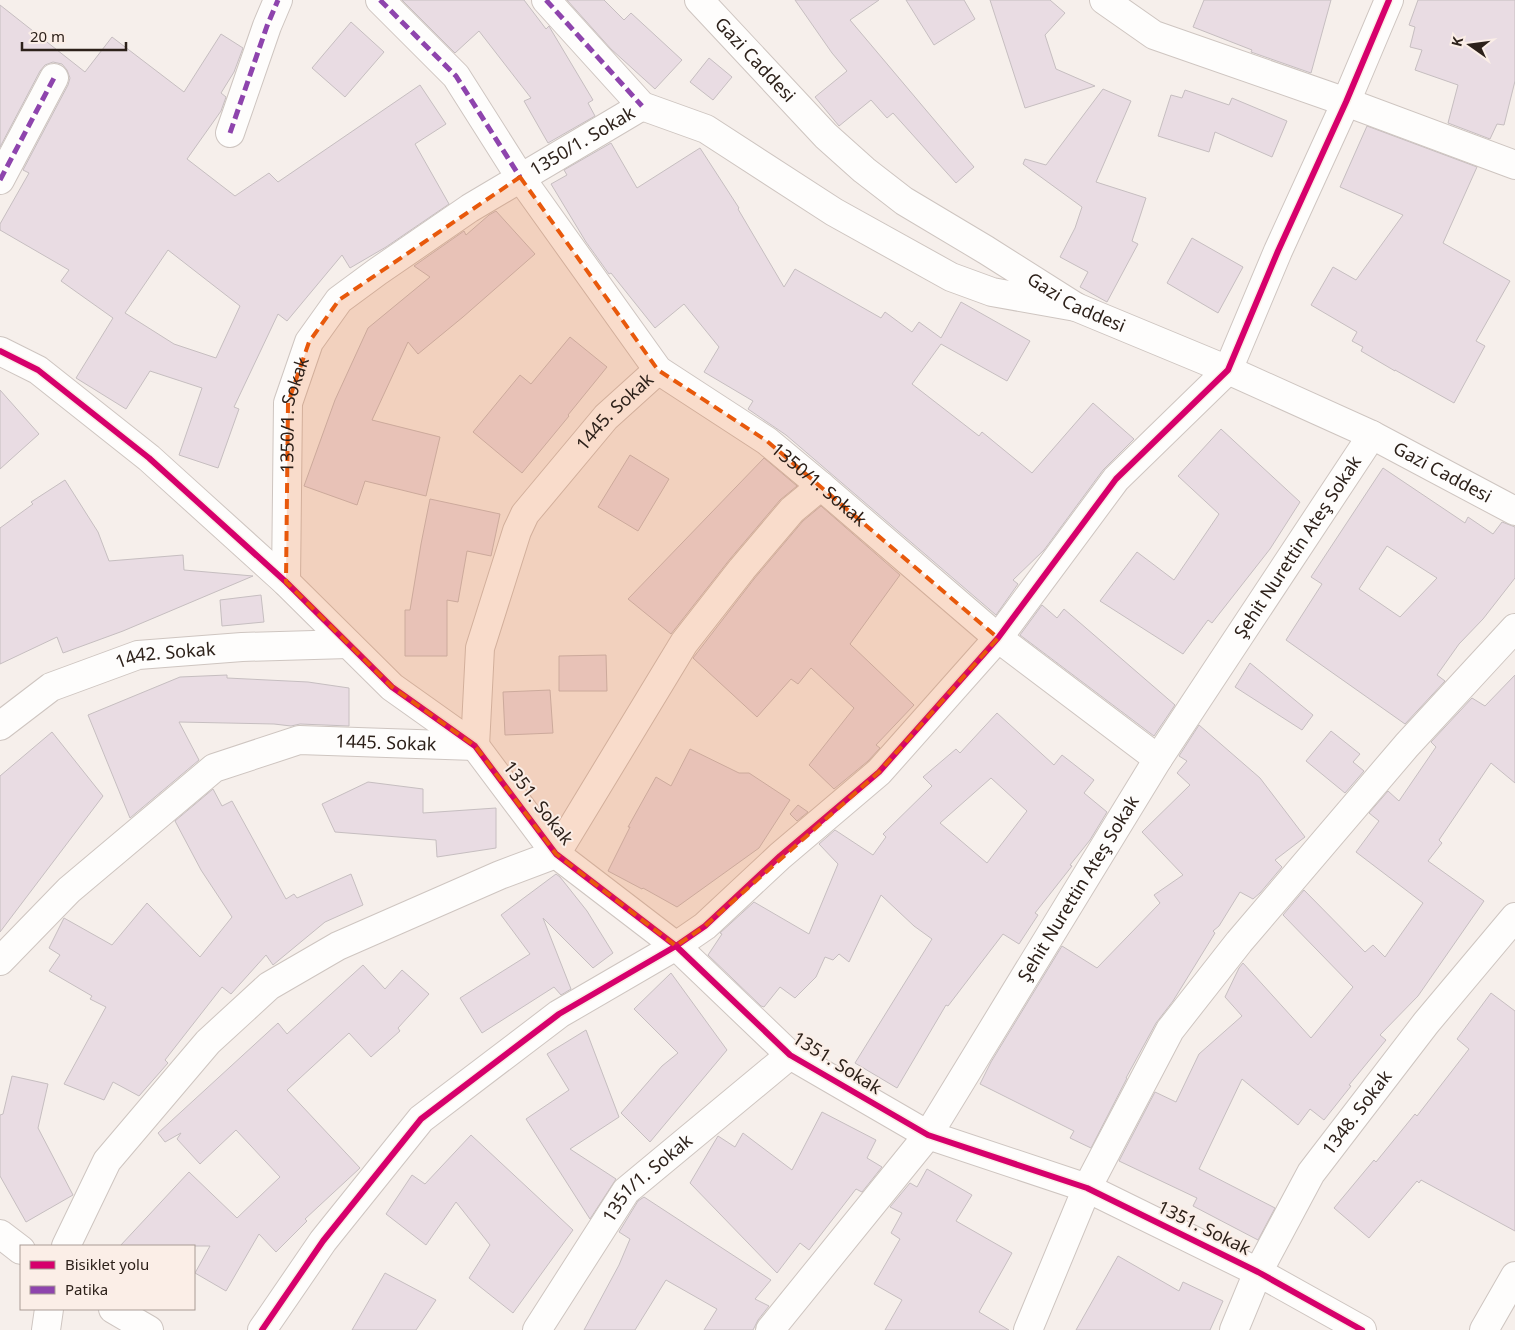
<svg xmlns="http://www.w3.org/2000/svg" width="1515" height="1330" viewBox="0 0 1515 1330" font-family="'Noto Sans',sans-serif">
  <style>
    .building { fill: #e9dce3; stroke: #c6bec0; fill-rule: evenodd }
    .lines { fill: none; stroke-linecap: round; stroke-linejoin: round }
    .minor-casing { stroke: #cec5c0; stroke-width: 30 }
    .tertiary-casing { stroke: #cec5c0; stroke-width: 30 }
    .minor { stroke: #fefdfc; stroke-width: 28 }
    .tertiary { stroke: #fefdfc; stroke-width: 28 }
    .quiet { stroke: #8e44ad; stroke-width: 5; stroke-dasharray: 10 5; stroke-linecap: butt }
    .cycleway-casing { stroke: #fbeee7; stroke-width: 9 }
    .cycleway { stroke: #d6006c; stroke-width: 6 }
    .marked { fill: #e8590c; fill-opacity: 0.2; stroke: #e8590c; stroke-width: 4; stroke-dasharray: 10 6; stroke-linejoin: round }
    .labels { text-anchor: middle; stroke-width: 4; stroke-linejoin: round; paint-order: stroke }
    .street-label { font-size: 18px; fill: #2d211a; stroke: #fbeee7 }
  </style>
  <rect width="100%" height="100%" fill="#f6efeb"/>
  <g class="building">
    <path d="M 402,0 L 524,0 L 546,29 L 549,26 L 550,28 L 593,100 L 588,103 L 595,116 L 548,143 L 524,101 L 531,98 L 479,31 L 455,53 Z"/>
    <path d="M 567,0 L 604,0 L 624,20 L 631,13 L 682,60 L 655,89 L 611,49 Z"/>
    <path d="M 795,0 L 879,0 L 850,20 L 974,167 L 956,183 L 893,113 L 887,118 L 871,100 L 839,126 L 815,97 L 847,71 L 832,53 Z"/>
    <path d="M 906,0 L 964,0 L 975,19 L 934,45 Z"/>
    <path d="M 990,0 L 1050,0 L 1065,13 L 1045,35 L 1056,69 L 1095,86 L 1025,108 Z"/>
    <path d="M 1204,0 L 1331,0 L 1311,73 L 1251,52 L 1252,50 L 1193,27 Z"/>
    <path d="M 1418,0 L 1515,0 L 1515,81 L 1504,125 L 1497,124 L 1490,139 L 1448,123 L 1458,85 L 1415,70 L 1422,50 L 1410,47 L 1415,27 L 1409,25 Z"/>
    <path d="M 0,5 L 85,72 L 112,37 L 184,92 L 221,34 L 243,48 L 234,72 L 221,93 L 226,97 L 221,111 L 187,159 L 235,196 L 269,173 L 278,182 L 420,85 L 446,124 L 415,144 L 449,204 L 386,247 L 350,268 L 342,255 L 287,321 L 278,314 L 234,407 L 239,409 L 218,468 L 179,455 L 202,388 L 150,371 L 126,409 L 76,378 L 113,318 L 61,281 L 69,270 L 0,230 L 0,224 L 29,173 L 23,170 L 68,85 L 70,78 L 67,70 L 62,64 L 53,62 L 45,65 L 40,71 L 0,147 ZM 168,250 L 240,306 L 216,358 L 174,344 L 125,313 Z"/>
    <path d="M 351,22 L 384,52 L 345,97 L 312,68 Z"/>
    <path d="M 709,58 L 732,77 L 713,100 L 690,82 Z"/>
    <path d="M 1103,89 L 1131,101 L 1096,182 L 1146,198 L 1132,241 L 1138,244 L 1107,302 L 1080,287 L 1088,272 L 1060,257 L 1075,228 L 1082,207 L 1023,164 L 1025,159 L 1046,165 Z"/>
    <path d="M 1185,90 L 1229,105 L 1232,98 L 1287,121 L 1272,157 L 1215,132 L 1209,152 L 1158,136 L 1171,95 L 1182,98 Z"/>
    <path d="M 1367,126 L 1477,167 L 1443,243 L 1510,281 L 1476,341 L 1485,346 L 1454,403 L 1395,370 L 1395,371 L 1361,351 L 1363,347 L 1352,341 L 1357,332 L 1311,305 L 1333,267 L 1356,280 L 1403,215 L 1340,187 Z"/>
    <path d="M 611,143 L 637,188 L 700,148 L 739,208 L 738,209 L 784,287 L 795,269 L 881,318 L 885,312 L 912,332 L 919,322 L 941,338 L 961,302 L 1030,341 L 1007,381 L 941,344 L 912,384 L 979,436 L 982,432 L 1032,473 L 1093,403 L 1134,439 L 1103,470 L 1044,550 L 1013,580 L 1018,584 L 996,615 L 786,435 L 748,409 L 753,401 L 704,372 L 719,347 L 684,304 L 655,328 L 611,273 L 609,274 L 586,242 L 551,184 L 567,175 L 564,170 Z"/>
    <path d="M 496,211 L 535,254 L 463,317 L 418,354 L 408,342 L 372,420 L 440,437 L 426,496 L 365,481 L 357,505 L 304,486 L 335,400 L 368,328 L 430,277 L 414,266 L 464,231 L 466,235 L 489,215 Z"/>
    <path d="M 1192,238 L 1243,267 L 1218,313 L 1167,283 Z"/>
    <path d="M 570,337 L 607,367 L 568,415 L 569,416 L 522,473 L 473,432 L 520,375 L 531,384 Z"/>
    <path d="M 0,390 L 39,434 L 0,469 Z"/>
    <path d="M 1221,429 L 1300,502 L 1270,549 L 1212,623 L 1208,620 L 1183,654 L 1100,601 L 1137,552 L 1174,580 L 1219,514 L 1178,476 Z"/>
    <path d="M 630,455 L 669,479 L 638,531 L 598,507 Z"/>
    <path d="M 764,458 L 797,486 L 780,500 L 730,559 L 671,634 L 628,599 Z"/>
    <path d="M 1383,468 L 1465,523 L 1468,517 L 1493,534 L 1502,522 L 1515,527 L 1515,578 L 1483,619 L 1459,644 L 1437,675 L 1445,681 L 1405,724 L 1286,640 L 1322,584 L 1311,577 ZM 1387,546 L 1437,578 L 1400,617 L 1359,589 Z"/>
    <path d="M 65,480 L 98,532 L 109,561 L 183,555 L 184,570 L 253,576 L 123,631 L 63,653 L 57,637 L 0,664 L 0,528 L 33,504 L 31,502 Z"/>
    <path d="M 430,499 L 500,514 L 491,556 L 467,551 L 458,602 L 447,600 L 447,656 L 405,656 L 405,610 L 410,610 L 421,544 Z"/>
    <path d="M 821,506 L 900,575 L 850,644 L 914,705 L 876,745 L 880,748 L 868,761 L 834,789 L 809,765 L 854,708 L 811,668 L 798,684 L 791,679 L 757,717 L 693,658 L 754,579 L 803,521 Z"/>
    <path d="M 261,595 L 264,622 L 222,626 L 220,600 Z"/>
    <path d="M 1042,605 L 1057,618 L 1064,609 L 1175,705 L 1154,736 L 1020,635 Z"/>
    <path d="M 606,655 L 607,691 L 559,691 L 559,656 Z"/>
    <path d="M 1250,663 L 1313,715 L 1302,730 L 1235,687 Z"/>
    <path d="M 227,675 L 227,678 L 308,682 L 349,688 L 349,726 L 300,724 L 291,726 L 274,724 L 179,722 L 199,760 L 130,818 L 88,715 L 180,677 Z"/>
    <path d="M 1515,675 L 1515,783 L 1491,763 L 1439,840 L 1442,843 L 1428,861 L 1484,901 L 1418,996 L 1380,1035 L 1386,1040 L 1349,1085 L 1351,1086 L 1324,1120 L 1310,1109 L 1298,1125 L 1242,1079 L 1199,1169 L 1275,1208 L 1258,1240 L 1193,1206 L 1197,1198 L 1119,1161 L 1155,1092 L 1176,1102 L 1199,1054 L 1242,1016 L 1225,997 L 1239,968 L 1243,963 L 1311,1038 L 1353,987 L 1283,915 L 1304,890 L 1365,952 L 1373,945 L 1385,957 L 1423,903 L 1356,852 L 1379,821 L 1369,813 L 1388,791 L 1399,801 L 1436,747 L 1431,742 L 1472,698 L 1485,706 Z"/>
    <path d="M 550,690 L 553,733 L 505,735 L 503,692 Z"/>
    <path d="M 997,713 L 1054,765 L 1062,755 L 1094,780 L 1084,793 L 1107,812 L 1090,840 L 1070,865 L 1072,866 L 1035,913 L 1038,915 L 1019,944 L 1003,934 L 948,1006 L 946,1005 L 897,1088 L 855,1063 L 932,939 L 914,926 L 881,895 L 849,962 L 839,954 L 833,960 L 825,957 L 816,977 L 795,998 L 780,987 L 764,1007 L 761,1006 L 708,955 L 722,934 L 720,933 L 754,902 L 809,934 L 838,864 L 819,844 L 835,830 L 873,855 L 886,837 L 883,834 L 932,786 L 923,777 L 956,749 L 960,753 ZM 991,778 L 1027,811 L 987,863 L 940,823 Z"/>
    <path d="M 1199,725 L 1260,778 L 1305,837 L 1275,860 L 1282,867 L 1260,893 L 1253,899 L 1240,892 L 1219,926 L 1213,931 L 1215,933 L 1173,1001 L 1156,1023 L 1126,1078 L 1127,1078 L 1091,1148 L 1070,1138 L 1074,1131 L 980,1084 L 991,1062 L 1062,946 L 1097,968 L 1160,903 L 1154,895 L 1183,875 L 1142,832 L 1190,785 L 1177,773 L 1187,761 L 1179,756 Z"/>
    <path d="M 1331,731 L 1360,754 L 1353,762 L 1364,771 L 1345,793 L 1306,761 Z"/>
    <path d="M 52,732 L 103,796 L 0,932 L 0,776 Z"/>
    <path d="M 690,749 L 739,773 L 749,773 L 790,800 L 759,848 L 677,907 L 643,888 L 642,889 L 608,871 L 630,827 L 628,827 L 656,777 L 671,786 Z"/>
    <path d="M 368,782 L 423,789 L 423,813 L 496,808 L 496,848 L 437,857 L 436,840 L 335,832 L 322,804 Z"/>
    <path d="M 213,789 L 222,806 L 232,801 L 286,899 L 294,894 L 297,898 L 351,874 L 363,905 L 325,922 L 273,965 L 266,955 L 231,994 L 222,987 L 165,1060 L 168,1063 L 139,1096 L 113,1082 L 104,1100 L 64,1084 L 106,1007 L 90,999 L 92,996 L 49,971 L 60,955 L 49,948 L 64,918 L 112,945 L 147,903 L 200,957 L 232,917 L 201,870 L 175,821 Z"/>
    <path d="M 798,805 L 808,812 L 797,821 L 790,814 Z"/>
    <path d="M 556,874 L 560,877 L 587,911 L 613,953 L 593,968 L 543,918 L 571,989 L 561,995 L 554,987 L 482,1033 L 460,998 L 530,954 L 501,915 Z"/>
    <path d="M 363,965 L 385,989 L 402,970 L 429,994 L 398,1028 L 400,1031 L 371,1057 L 349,1033 L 287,1090 L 360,1168 L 305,1219 L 307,1221 L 276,1252 L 259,1234 L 226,1291 L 195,1273 L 210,1246 L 120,1246 L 189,1172 L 237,1218 L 280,1177 L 236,1130 L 200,1164 L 177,1139 L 181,1133 L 165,1142 L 158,1133 L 278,1023 L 287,1034 Z"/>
    <path d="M 671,973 L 727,1050 L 650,1142 L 621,1113 L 662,1066 L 678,1053 L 634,1009 Z"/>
    <path d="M 1491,993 L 1515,1011 L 1515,1231 L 1421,1180 L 1419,1183 L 1417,1181 L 1369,1238 L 1334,1208 L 1374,1160 L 1376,1162 L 1415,1114 L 1417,1116 L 1469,1049 L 1457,1039 Z"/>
    <path d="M 586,1030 L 619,1117 L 570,1149 L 616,1179 L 590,1219 L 526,1119 L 569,1090 L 547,1054 Z"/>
    <path d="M 12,1076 L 48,1084 L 38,1128 L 73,1195 L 26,1222 L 0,1176 L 0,1115 L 3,1114 Z"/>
    <path d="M 822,1112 L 876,1140 L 867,1158 L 882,1167 L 862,1192 L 856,1189 L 809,1250 L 800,1243 L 777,1273 L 690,1183 L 718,1136 L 735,1147 L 743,1133 L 792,1170 Z"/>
    <path d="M 471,1135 L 573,1230 L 513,1313 L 469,1278 L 490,1245 L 456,1202 L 426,1245 L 386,1214 L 412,1175 L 425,1184 Z"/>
    <path d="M 927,1169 L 972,1195 L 956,1221 L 1012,1253 L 979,1312 L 1009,1330 L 885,1330 L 902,1300 L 874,1284 L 900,1239 L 891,1233 L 902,1213 L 890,1207 L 910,1183 L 917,1187 Z"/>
    <path d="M 644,1197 L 771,1280 L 755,1299 L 769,1306 L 758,1320 L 753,1330 L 704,1330 L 717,1309 L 666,1280 L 635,1330 L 584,1330 L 619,1265 L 630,1239 L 619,1232 L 638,1201 Z"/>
    <path d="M 1118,1256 L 1179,1291 L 1183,1282 L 1223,1301 L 1210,1330 L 1076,1330 Z"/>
    <path d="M 385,1273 L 436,1300 L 416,1330 L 352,1330 Z"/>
  </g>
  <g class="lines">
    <defs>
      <g id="minor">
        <path id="s1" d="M 380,0 L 456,76 L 520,177 L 658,370 L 767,441 L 821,486 L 998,638 L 1158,759"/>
        <path d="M 546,0 L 642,106 L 706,129 L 834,212 L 951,277 L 992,292 L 1076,307"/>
        <path d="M 1104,0 L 1154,35 L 1346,102 L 1515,165"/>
        <path d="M 230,133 L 267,26 L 278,0"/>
        <path d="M 0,180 L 54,78"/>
        <path id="s2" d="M 0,351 L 38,370 L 149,458 L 286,582 L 392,687 L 475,746 L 556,854 L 676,946 L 790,1055 L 928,1135 L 1158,759 L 1372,435"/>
        <path id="s3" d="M 286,582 L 288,403 L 309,342 L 339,300 L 377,272 L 470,208 L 642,106"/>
        <path id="s4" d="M 0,726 L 51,687 L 138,655 L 242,647 L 348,644"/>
        <path id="s5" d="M 0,961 L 69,890 L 214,768 L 299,740 L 475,746 L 480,648 L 517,531 L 525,514 L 606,417 L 658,370"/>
        <path d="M 0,1234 L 21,1250"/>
        <path d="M 66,1246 L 107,1161 L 208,1042 L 269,986 L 338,946 L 500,875 L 556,854 L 684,643 L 742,569 L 792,510 L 821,486"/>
        <path d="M 113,1309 L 149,1330"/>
        <path d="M 46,1330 L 49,1309"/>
        <path d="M 262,1330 L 323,1241 L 421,1119 L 559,1014 L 676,946 L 705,926 L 780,856 L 879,772 L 998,638 L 1116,479 L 1228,370 L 1278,251 L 1346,102 L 1389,0"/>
        <path id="s6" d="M 537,1330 L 626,1191 L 790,1055"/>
        <path d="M 1028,1330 L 1087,1188 L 1170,1030 L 1239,942 L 1407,745 L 1515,628"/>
        <path id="s7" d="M 1234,1330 L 1258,1272 L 1311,1173 L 1426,1023 L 1515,917"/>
        <path d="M 1484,1330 L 1515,1276"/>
      </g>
      <g id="tertiary">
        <path id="s8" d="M 699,0 L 826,136 L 864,170 L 904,201 L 986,250 L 1076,307 L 1228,370 L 1372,435 L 1515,511"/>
        <path d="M 770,1330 L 928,1135 L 1087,1188 L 1258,1272 L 1362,1330"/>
      </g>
    </defs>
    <use href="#minor" class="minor-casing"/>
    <use href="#tertiary" class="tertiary-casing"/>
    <use href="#minor" class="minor"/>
    <use href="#tertiary" class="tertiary"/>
    <g class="quiet">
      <path d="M 380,0 L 456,76 L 520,177"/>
      <path d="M 546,0 L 642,106"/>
      <path d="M 230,133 L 267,26 L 278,0"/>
      <path d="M 0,180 L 54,78"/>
    </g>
    <defs>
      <g id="cycleway">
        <path d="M 0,351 L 38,370 L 149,458 L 286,582 L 392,687 L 475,746 L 556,854 L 676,946 L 790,1055 L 928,1135 L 1087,1188 L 1258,1272 L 1362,1330"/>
        <path d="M 262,1330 L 323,1241 L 421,1119 L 559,1014 L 676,946 L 705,926 L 780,856 L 879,772 L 998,638 L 1116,479 L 1228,370 L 1278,251 L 1346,102 L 1389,0"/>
      </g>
    </defs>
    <use href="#cycleway" class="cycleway-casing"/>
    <use href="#cycleway" class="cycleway"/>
  </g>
  <path class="marked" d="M 520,177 L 658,370 L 767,441 L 998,638 L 879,772 L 705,926 L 676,946 L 556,854 L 475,746 L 392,687 L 286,582 L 288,403 L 309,342 L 339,300 Z"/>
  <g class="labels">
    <g class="street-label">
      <text dy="6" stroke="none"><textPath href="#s8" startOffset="82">Gazi Caddesi</textPath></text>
      <text dy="6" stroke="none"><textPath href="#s3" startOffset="586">1350/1. Sokak</textPath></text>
      <text dy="6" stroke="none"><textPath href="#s8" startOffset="488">Gazi Caddesi</textPath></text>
      <text dy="6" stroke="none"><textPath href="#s5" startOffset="930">1445. Sokak</textPath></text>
      <text dy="6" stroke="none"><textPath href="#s3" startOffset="168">1350/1. Sokak</textPath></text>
      <text dy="6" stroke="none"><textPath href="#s8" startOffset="892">Gazi Caddesi</textPath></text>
      <text dy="6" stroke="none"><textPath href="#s1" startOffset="662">1350/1. Sokak</textPath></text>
      <text dy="6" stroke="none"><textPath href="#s2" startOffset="1918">Şehit Nurettin Ateş Sokak</textPath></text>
      <text dy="6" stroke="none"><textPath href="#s4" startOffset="184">1442. Sokak</textPath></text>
      <text dy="6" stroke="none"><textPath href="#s5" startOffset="465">1445. Sokak</textPath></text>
      <text transform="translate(538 803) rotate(52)" y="6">1351. Sokak</text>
      <text dy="6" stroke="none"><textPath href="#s2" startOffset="1512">Şehit Nurettin Ateş Sokak</textPath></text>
      <text transform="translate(837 1063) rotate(32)" y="6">1351. Sokak</text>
      <text dy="6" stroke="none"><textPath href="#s7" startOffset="251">1348. Sokak</textPath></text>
      <text dy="6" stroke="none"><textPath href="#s6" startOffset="189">1351/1. Sokak</textPath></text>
      <text transform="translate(1204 1228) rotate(26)" y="6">1351. Sokak</text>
    </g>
  </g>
  <rect x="20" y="1245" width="175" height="65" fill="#fbeee7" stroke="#a99c95"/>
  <rect x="30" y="1261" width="25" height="8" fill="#d6006c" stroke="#a99c95"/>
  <text x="65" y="1270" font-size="15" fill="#2d211a">Bisiklet yolu</text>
  <rect x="30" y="1286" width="25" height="8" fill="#8e44ad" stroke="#a99c95"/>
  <text x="65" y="1295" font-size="15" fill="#2d211a">Patika</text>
  <g transform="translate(1470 45) rotate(284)" stroke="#fbeee7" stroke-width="4" paint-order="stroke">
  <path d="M0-4L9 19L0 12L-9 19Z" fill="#2d211a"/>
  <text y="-8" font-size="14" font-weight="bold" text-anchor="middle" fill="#2d211a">K</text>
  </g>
  <path d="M22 42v8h104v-8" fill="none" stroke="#2d211a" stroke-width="2.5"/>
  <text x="30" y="42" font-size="15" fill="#2d211a" stroke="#fbeee7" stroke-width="4" paint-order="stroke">20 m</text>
</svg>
